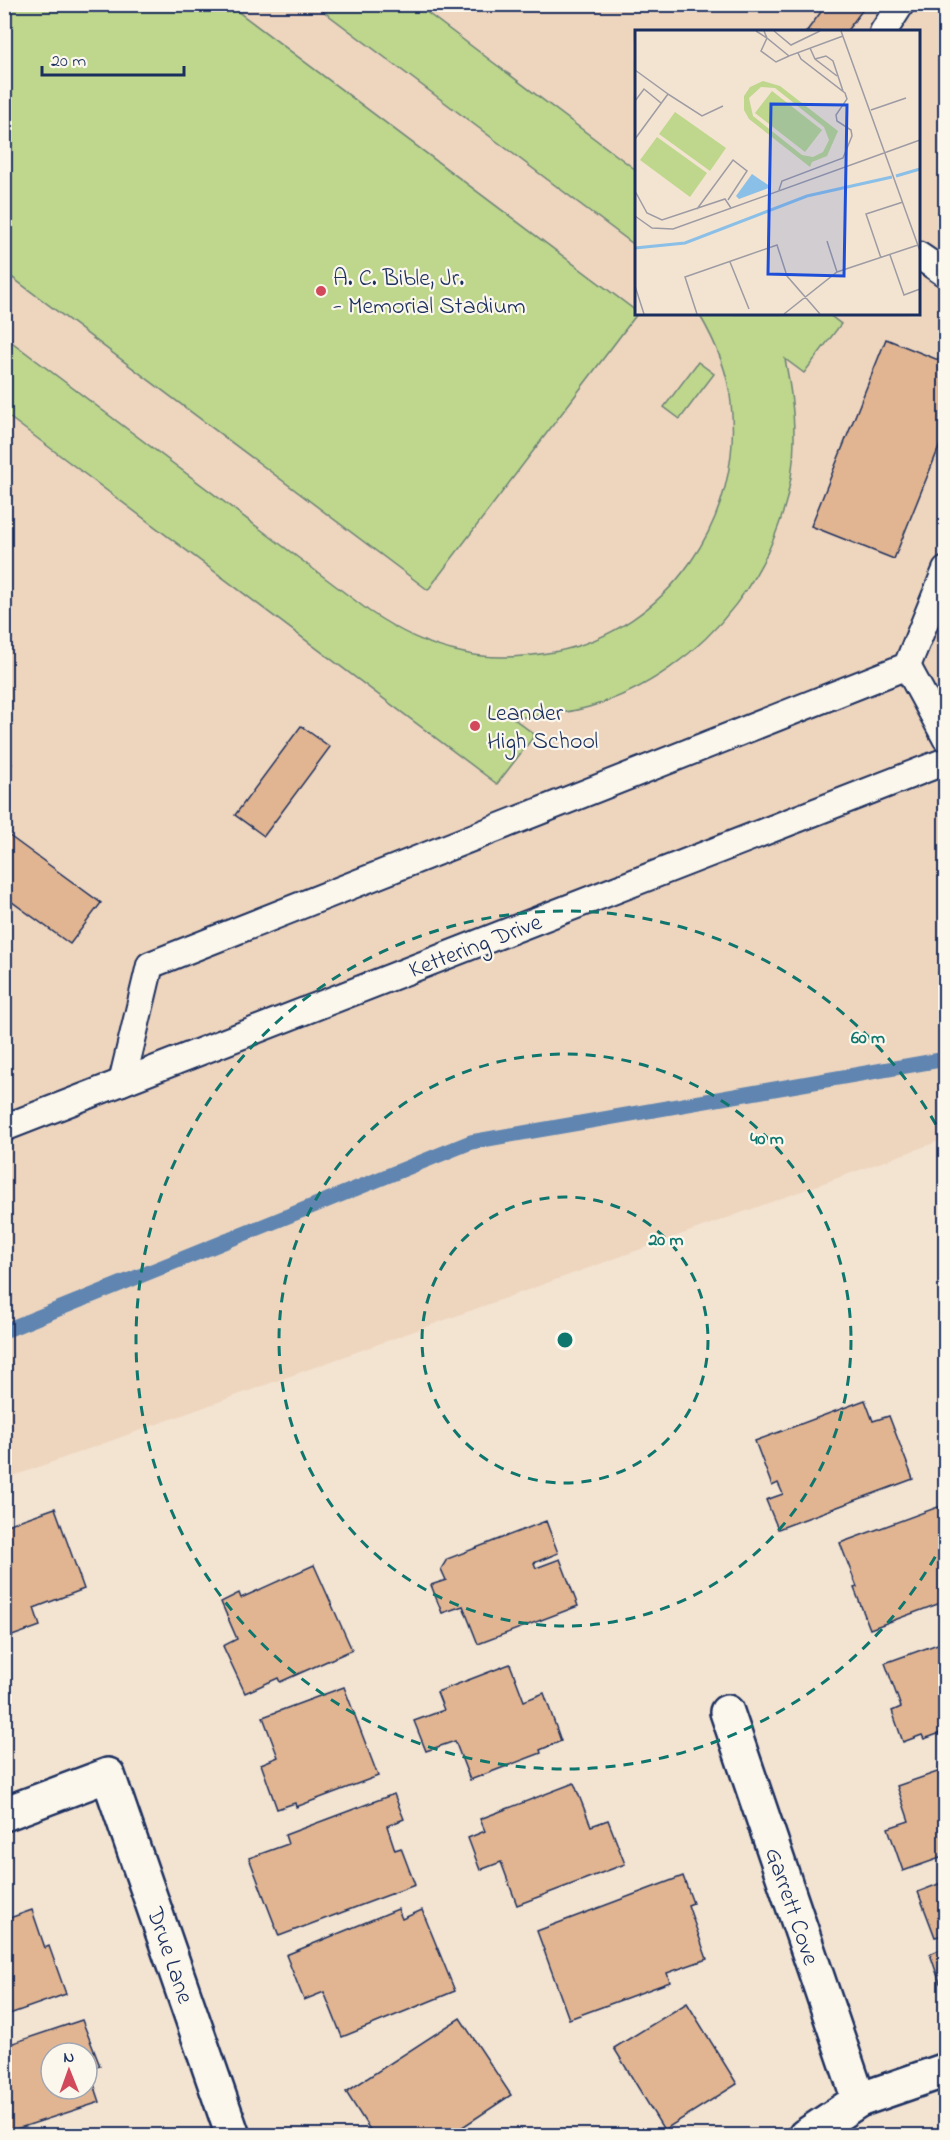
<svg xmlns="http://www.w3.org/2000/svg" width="950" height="2140" viewBox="0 0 950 2140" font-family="'Indie Flower',sans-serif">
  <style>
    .built { fill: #eed5be; fill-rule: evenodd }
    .green { fill: #bed78d; stroke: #6c8376; stroke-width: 1.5 }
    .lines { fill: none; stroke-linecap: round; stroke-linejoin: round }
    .stream { stroke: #5e85b0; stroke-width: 15 }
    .building { fill: #e1b591; stroke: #1b2f5e; stroke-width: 1.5; fill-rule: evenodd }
    .service-casing { stroke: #1b2f5e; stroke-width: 30 }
    .minor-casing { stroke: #1b2f5e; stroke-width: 38 }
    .service { stroke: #fbf7ec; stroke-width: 26 }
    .minor { stroke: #fbf7ec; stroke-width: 33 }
    .ring { fill: none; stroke: #0f766e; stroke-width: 3; stroke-dasharray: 10 8 }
    .poi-dot { fill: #d1495b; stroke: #fbf7ec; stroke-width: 2 }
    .labels { text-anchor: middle; stroke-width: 4.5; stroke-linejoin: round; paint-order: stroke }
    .poi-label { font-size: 24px; fill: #1b2f5e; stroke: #fbf7ec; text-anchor: start }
    .street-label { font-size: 24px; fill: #1b2f5e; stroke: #fbf7ec }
    .inset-river { fill: none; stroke: #8abfe7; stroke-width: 3 }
    .inset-road { fill: none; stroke: #9d9ba3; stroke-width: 1.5 }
    .view { fill: #1d4ed8; fill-opacity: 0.15; stroke: #1d4ed8; stroke-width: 3 }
    .inset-edge { fill: none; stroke: #1b2f5e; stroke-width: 3 }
    .centre { fill: #0f766e; stroke: #fbf7ec; stroke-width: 3 }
    .ring-label { font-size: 18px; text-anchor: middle; font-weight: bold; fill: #0f766e; stroke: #fbf7ec; stroke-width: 4.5; stroke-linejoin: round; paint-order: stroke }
  </style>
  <rect width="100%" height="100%" fill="#f3e3d1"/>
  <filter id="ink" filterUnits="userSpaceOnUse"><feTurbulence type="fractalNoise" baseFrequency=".0167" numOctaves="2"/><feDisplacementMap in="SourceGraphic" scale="12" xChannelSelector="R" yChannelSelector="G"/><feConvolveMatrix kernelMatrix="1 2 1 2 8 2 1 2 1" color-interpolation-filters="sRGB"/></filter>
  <g filter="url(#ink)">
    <path class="built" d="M 5,5 L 945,5 L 945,1139 L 5,1479 ZM 636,32 L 918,32 L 918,314 L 636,314 Z"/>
    <g class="green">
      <path d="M 4,5 L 229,5 L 636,311 L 637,314 L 428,590 L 5,272 Z"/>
      <path d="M 315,5 L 417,5 L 636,170 L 636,246 Z"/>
      <path d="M 699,314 L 828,314 L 841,324 L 804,373 L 785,359 C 790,384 794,409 794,435 C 796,557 705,674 589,707 C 564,714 538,716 513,718 L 535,735 L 497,784 L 5,414 L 5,337 L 369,611 C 399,631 428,646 464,653 C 493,660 525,657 554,652 C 669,629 744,518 731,403 C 728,371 715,341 699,314 Z"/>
      <path d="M 698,362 L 714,374 L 680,419 L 664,407 Z"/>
    </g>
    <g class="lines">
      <path class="stream" d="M 4,1331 L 471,1142 L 946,1059"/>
    </g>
    <g class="building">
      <path d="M 827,4 L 867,4 L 846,32 L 806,32 Z"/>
      <path d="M 886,339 L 946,363 L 946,430 L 894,559 L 811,526 Z"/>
      <path d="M 301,726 L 330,747 L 264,836 L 235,815 Z"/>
      <path d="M 4,758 L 12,764 L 4,775 Z"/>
      <path d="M 4,832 L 101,903 L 70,944 L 4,896 Z"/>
      <path d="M 865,1400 L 873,1421 L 889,1416 L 913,1479 L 778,1529 L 766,1500 L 783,1494 L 778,1483 L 772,1486 L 755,1441 Z"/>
      <path d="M 946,1504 L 946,1601 L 870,1629 L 854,1588 L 857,1587 L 840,1543 Z"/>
      <path d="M 55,1508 L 84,1589 L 34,1608 L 40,1626 L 4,1639 L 4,1526 Z"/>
      <path d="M 546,1521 L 558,1553 L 534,1563 L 536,1568 L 560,1559 L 578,1606 L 478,1644 L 463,1606 L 442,1613 L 431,1585 L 446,1580 L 441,1569 L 447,1559 Z"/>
      <path d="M 314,1565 L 352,1650 L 280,1682 L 278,1678 L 245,1693 L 223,1646 L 237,1639 L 221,1602 L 239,1593 L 241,1598 Z"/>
      <path d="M 946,1641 L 946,1731 L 924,1739 L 922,1735 L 903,1742 L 892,1711 L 901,1707 L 885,1663 Z"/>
      <path d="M 510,1664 L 524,1701 L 544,1693 L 561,1741 L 540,1750 L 541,1753 L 470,1780 L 455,1741 L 426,1751 L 414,1721 L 444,1710 L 437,1692 Z"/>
      <path d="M 344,1687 L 378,1776 L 296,1807 L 295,1803 L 277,1809 L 261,1764 L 278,1757 L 263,1717 Z"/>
      <path d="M 946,1769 L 946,1856 L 903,1871 L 888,1828 L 909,1821 L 897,1786 Z"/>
      <path d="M 574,1783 L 591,1826 L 608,1820 L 625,1864 L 517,1905 L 501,1862 L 480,1870 L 468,1838 L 485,1831 L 480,1819 Z"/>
      <path d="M 394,1794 L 404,1819 L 387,1826 L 395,1850 L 401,1848 L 415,1885 L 279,1936 L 249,1858 L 288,1844 L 285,1835 Z"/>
      <path d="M 683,1876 L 693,1903 L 688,1905 L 707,1959 L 667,1973 L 670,1982 L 569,2019 L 537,1931 Z"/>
      <path d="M 946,1881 L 946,1941 L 943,1935 L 935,1937 L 918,1892 Z"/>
      <path d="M 398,1909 L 402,1919 L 422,1910 L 455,1991 L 342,2037 L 324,1992 L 304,2000 L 286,1955 Z"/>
      <path d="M 32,1910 L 45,1948 L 49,1946 L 66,1994 L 4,2016 L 4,1920 Z"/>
      <path d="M 946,1947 L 946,1981 L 940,1983 L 930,1954 Z"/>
      <path d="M 687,2003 L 737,2084 L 664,2130 L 614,2048 Z"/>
      <path d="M 460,2018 L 511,2095 L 449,2136 L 374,2136 L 346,2092 Z"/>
      <path d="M 82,2020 L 100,2066 L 89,2069 L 100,2102 L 4,2133 L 4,2046 ZM 51,2053 L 87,2053 L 87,2089 L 51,2089 Z"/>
    </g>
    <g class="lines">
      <defs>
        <g id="service">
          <path d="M 883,32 L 901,4"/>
          <path d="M 918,255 L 946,274"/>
          <path d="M 907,666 L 946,738"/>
          <path d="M 122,1082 L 150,965 L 907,666 L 946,570"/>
          <path d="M 4,1128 L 946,761"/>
        </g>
        <g id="minor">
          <path d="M 727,1712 L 859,2100"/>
          <path d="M 4,1814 L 108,1775 L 233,2136"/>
          <path d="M 805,2136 L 859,2100 L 946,2070"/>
        </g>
      </defs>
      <use href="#service" class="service-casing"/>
      <use href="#minor" class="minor-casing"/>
      <use href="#service" class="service"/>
      <use href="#minor" class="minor"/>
    </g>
  </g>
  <g class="ring">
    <circle cx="565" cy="1340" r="143"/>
    <circle cx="565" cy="1340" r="286"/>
    <path d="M944 1541A429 429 0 1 1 944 1139"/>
  </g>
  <g class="poi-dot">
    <circle cx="321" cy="291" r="6"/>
    <circle cx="475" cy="726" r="6"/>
  </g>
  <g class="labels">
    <g class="poi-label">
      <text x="333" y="285">A. C. Bible, Jr.<tspan x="333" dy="28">- Memorial Stadium</tspan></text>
      <text x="487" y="720">Leander<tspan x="487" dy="28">High School</tspan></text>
    </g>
    <g class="street-label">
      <text transform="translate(475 945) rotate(-21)" y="8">Kettering Drive</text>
      <text transform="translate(793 1906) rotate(71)" y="8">Garrett Cove</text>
      <text transform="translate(171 1955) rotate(71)" y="8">Drue Lane</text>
    </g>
  </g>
  <g transform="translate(635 30)">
    <rect width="285" height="285" fill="#f3e3d1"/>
    <path d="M 128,51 L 145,56 L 203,101 L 192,126 L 177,132 L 175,137 L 114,89 L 109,80 L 109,66 L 115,57 ZM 126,57 L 140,58 L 189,97 L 194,110 L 188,122 L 178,127 L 167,125 L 118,86 L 114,68 ZM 137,61 L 187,100 L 170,122 L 120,83 ZM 40,82 L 91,118 L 75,141 L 24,104 ZM 22,107 L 72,143 L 55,167 L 5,130 Z" fill="#bed78d" fill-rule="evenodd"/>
    <path d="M 117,144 L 136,157 L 104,169 L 101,166 Z" fill="#8abfe7"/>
    <path class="inset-river" d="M 261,146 L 285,139M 0,218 L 50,213 L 172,166 L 257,147"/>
    <path class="inset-road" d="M 121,1 L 132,8 L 126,21 L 141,32 L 154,26M 129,1 L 132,8 L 154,26 L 208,6M 139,1 L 156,15 L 185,1M 206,1 L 285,221M 175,18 L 180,29 L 202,46M 180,29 L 191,26 L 198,31 L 208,61M 0,40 L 33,64M 0,71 L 9,59 L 26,73M 236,80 L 271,68M 0,109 L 33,64 L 67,86 L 88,76M 144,160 L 147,151 L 208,128 L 217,106 L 216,100 L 202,91 L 201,85 L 212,69 L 210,63 L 166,29 L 163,23M 0,161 L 12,183 L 27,190 L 90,169 L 96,178M 62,179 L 98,130 L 112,141 L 93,170M 0,186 L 17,198 L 38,199 L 285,110M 192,211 L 202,242M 255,225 L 269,265 L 285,259M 246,228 L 231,184 L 268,172M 95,232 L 114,279M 0,256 L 9,284M 62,284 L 50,247 L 142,215 L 152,246 L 185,284M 149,284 L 202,242 L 283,215"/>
    <path class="view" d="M 136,74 L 212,75 L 209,246 L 133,244 Z"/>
    <rect width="285" height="285" class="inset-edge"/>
  </g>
  <circle cx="565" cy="1340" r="9" class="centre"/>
  <g class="ring-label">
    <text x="868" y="1043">60 m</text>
    <text x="767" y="1144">40 m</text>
    <text x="666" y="1245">20 m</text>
  </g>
  <rect width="950" height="2140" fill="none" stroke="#fbf7ec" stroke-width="24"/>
  <rect x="12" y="12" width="926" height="2116" fill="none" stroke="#1b2f5e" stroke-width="2" filter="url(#ink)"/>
  <g transform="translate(69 2071) rotate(359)"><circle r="28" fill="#fbf7ec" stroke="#a1a7b3" stroke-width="1.5"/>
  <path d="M0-4.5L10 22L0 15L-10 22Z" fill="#d1495b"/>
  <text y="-9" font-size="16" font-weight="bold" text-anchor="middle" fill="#1b2f5e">N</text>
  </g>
  <path d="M42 66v9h142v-9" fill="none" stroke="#1b2f5e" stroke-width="3"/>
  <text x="51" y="66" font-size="18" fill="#1b2f5e" stroke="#fbf7ec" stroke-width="4.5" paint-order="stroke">20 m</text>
</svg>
